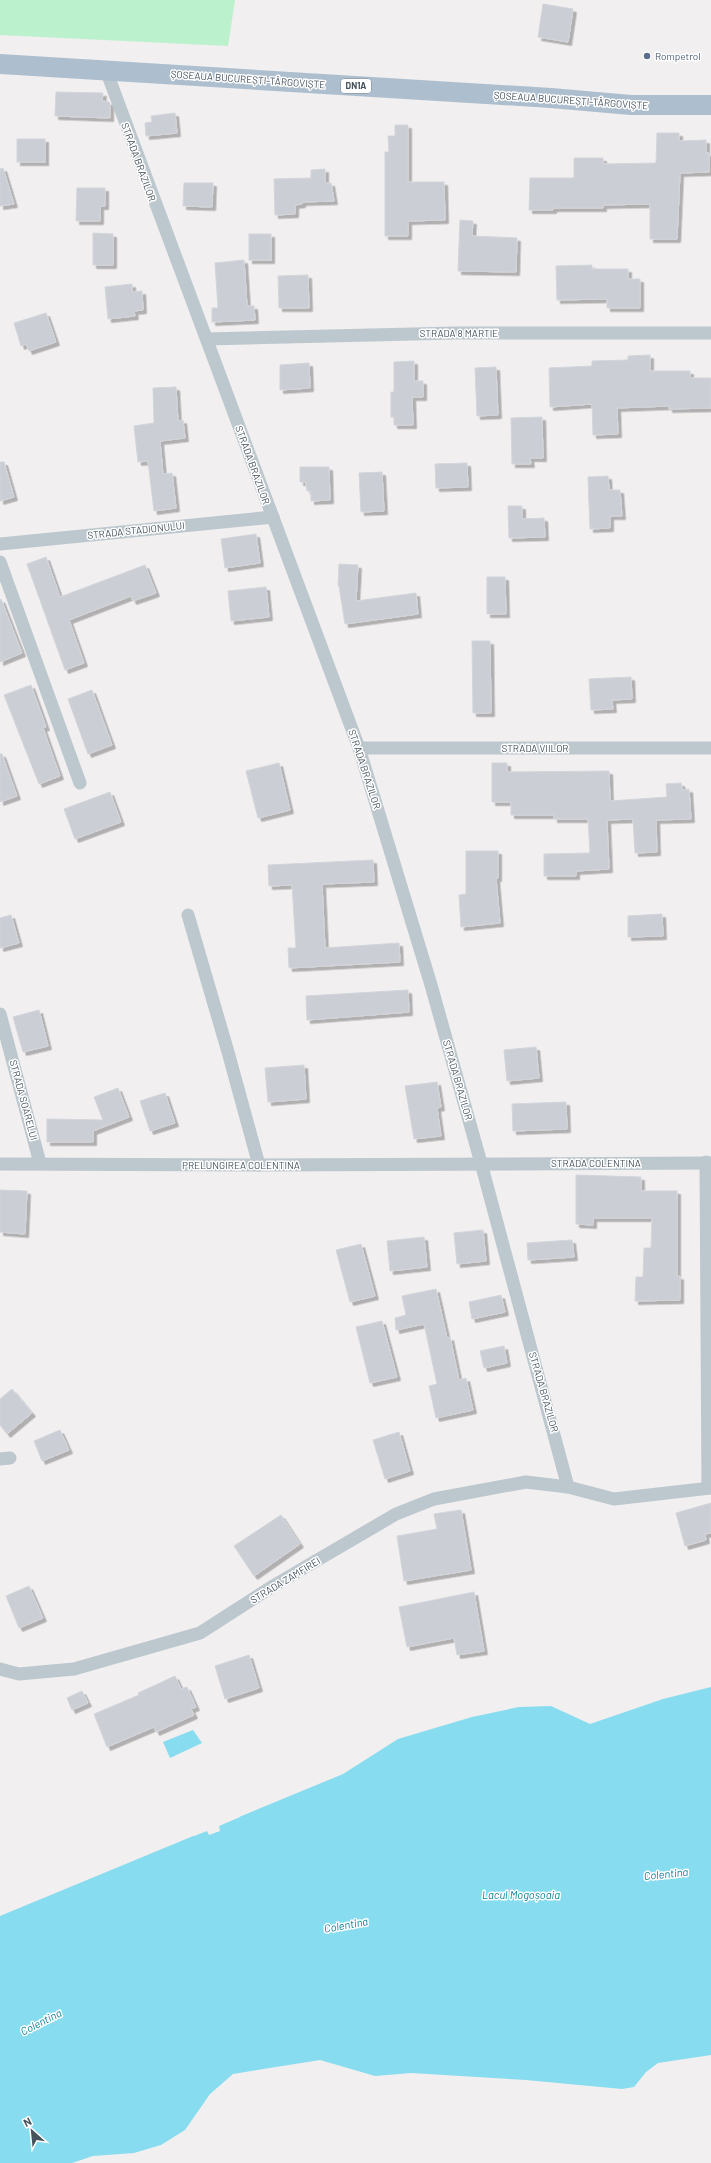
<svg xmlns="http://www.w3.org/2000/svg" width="711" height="2163" viewBox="0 0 711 2163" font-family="Barlow,sans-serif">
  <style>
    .green { fill: #bcf1ce }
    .water { fill: #87ddef }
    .pier { fill: #f1efef }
    .building { fill: #cbced4; stroke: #d2d5db; filter: url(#shadow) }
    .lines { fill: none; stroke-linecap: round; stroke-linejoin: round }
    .minor { stroke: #bcc7ce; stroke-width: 13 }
    .primary { stroke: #adbfcf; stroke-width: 20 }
    .service-dot { fill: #5c6f8a; stroke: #fff; stroke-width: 1.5 }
    .labels { text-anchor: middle; stroke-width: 3; stroke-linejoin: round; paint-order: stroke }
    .shield { fill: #fff; stroke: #7e878e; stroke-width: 1 }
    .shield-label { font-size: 9px; font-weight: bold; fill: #46535d }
    .service-label { font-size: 10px; fill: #4e5e75; stroke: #fff; text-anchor: start }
    .street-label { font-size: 10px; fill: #46535d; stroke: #fff }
    .water-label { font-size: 11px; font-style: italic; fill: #087f97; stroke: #fff }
  </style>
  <defs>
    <filter id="shadow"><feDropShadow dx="3.5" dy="3.5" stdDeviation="0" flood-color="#0004"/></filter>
  </defs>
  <rect width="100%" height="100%" fill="#f1efef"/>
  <path class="green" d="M 0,0 L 235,0 L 228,46 L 0,35 Z"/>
  <g class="water">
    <path d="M 711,1687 L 711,2055 L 658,2063 L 646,2072 L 634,2087 L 622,2089 L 526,2080 L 411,2073 L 375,2076 L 320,2060 L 233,2074 L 210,2094 L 185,2130 L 161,2145 L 134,2153 L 93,2156 L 72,2163 L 0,2163 L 0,1916 L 343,1774 L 398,1739 L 472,1717 L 519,1707 L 551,1706 L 590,1724 L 663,1699 Z"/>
    <path d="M 193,1730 L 202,1743 L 170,1758 L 163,1742 Z"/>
  </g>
  <path class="pier" d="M 239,1815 L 240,1817 L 219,1826 L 220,1831 L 209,1835 L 207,1831 L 194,1836 L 193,1834 Z"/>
  <g class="building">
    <path d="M 543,4 L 573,9 L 568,42 L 538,37 Z"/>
    <path d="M 56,92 L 103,93 L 102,101 L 109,102 L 110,104 L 110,118 L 55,116 Z"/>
    <path d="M 175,113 L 177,133 L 146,136 L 145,123 L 152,122 L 151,116 Z"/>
    <path d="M 395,125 L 408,125 L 408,182 L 444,182 L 445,220 L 408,221 L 408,236 L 385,236 L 385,152 L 389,152 L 388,136 L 395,136 Z"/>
    <path d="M 657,133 L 679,133 L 679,141 L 706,140 L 706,153 L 709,153 L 709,172 L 680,173 L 677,239 L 650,239 L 650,204 L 603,205 L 603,208 L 553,208 L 553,210 L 529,210 L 530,178 L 574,178 L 574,158 L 603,158 L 603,164 L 656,163 Z"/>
    <rect x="17" y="139" width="28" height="23"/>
    <path d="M 3,168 L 14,204 L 0,206 L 0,169 Z"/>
    <path d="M 325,169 L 325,183 L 331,183 L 334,201 L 302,202 L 302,204 L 295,205 L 295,214 L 275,215 L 274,179 L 311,178 L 311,170 Z"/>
    <path d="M 184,183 L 213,183 L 212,207 L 183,206 Z"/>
    <path d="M 77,188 L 105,188 L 105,206 L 100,206 L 100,221 L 76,221 Z"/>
    <path d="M 460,220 L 473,221 L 472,236 L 517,238 L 516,272 L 458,271 Z"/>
    <path d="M 93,233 L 113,234 L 113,265 L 93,265 Z"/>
    <rect x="249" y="234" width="22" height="26"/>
    <path d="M 244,260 L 247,306 L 254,306 L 255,320 L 212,322 L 212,308 L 218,308 L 215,263 Z"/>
    <path d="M 592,265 L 592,269 L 628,269 L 628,279 L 640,279 L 640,308 L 607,308 L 607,299 L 557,300 L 556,266 Z"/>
    <path d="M 308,275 L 309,308 L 279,308 L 278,276 Z"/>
    <path d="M 132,284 L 132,292 L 142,291 L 143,310 L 134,311 L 135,316 L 108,319 L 105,287 Z"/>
    <path d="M 46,313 L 56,342 L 29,351 L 26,344 L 21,346 L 14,323 Z"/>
    <path d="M 650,355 L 650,371 L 690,371 L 690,378 L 711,378 L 711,408 L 669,409 L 669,406 L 617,408 L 618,434 L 593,435 L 592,404 L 550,407 L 549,368 L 592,366 L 592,361 L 628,360 L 628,356 Z"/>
    <path d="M 414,361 L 414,381 L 423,381 L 423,397 L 412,397 L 413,425 L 394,425 L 394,417 L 391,417 L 391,392 L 394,392 L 394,362 Z"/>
    <path d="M 309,363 L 310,388 L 280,390 L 280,365 Z"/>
    <path d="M 496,367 L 498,415 L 477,416 L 475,368 Z"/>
    <path d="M 176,387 L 178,421 L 183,420 L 185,438 L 160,441 L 163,474 L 172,473 L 176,508 L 154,511 L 148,461 L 138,462 L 134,426 L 154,423 L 153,388 Z"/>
    <path d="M 542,417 L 543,458 L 530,458 L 531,464 L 512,464 L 511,418 Z"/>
    <path d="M 0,462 L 4,462 L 14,497 L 0,501 Z"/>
    <path d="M 467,463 L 468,487 L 436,488 L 435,464 Z"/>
    <path d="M 300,467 L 329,467 L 330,500 L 311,501 L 311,491 L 307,491 L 306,482 L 300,482 Z"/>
    <path d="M 382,472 L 384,511 L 361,512 L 359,473 Z"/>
    <path d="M 608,476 L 609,490 L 620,490 L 622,516 L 610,516 L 610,528 L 590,529 L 588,477 Z"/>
    <path d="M 508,506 L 522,506 L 522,519 L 544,518 L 545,537 L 509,538 Z"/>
    <path d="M 256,534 L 260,563 L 225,568 L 221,539 Z"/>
    <path d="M 46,557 L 60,597 L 145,565 L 156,593 L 133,601 L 131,596 L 69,620 L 84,663 L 65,670 L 27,564 Z"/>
    <path d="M 339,564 L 358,565 L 356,601 L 416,593 L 418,614 L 345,624 L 339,586 L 338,586 Z"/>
    <path d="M 487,577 L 505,577 L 506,614 L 487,614 Z"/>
    <path d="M 266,587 L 269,617 L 231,621 L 228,591 Z"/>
    <path d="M 1,599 L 22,653 L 0,662 L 0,600 Z"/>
    <path d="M 472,641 L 490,641 L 491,713 L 473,713 Z"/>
    <path d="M 631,677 L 632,699 L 612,700 L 613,709 L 591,710 L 589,679 Z"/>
    <path d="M 31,685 L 46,727 L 43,728 L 60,776 L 39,784 L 4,695 Z"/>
    <path d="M 92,690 L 112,745 L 88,754 L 68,699 Z"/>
    <path d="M 0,754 L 2,754 L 17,796 L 0,802 Z"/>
    <path d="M 279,763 L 290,810 L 258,818 L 246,771 Z"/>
    <path d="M 492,763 L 507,763 L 507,772 L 609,771 L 610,801 L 667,797 L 666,784 L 681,783 L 682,790 L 689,789 L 691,819 L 656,820 L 657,852 L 635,853 L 633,819 L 607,820 L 609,869 L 576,871 L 576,876 L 544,876 L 544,854 L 590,853 L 588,819 L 554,819 L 554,815 L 511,815 L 511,802 L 492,802 Z"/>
    <path d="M 110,792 L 121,822 L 75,839 L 64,809 Z"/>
    <path d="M 466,851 L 498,851 L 498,878 L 496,878 L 500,923 L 461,927 L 459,895 L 466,894 Z"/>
    <path d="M 373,860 L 374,882 L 322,884 L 325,948 L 399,943 L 400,962 L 289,968 L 288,948 L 296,948 L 292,885 L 269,886 L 268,865 Z"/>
    <path d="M 662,914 L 663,936 L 628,937 L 628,916 Z"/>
    <path d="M 11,915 L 19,943 L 0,948 L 0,918 Z"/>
    <path d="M 408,990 L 409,1012 L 307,1020 L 306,996 Z"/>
    <path d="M 39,1010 L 48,1046 L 23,1052 L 13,1017 Z"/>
    <path d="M 536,1047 L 539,1078 L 507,1081 L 504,1050 Z"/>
    <path d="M 304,1065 L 306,1099 L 268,1102 L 265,1068 Z"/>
    <path d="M 437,1082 L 441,1107 L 437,1108 L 441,1136 L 414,1139 L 405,1086 Z"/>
    <path d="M 118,1088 L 129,1117 L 93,1131 L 93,1142 L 47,1142 L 47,1119 L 103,1120 L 94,1097 Z"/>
    <path d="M 165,1093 L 175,1123 L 150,1131 L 140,1101 Z"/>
    <path d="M 566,1102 L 567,1129 L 513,1131 L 512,1104 Z"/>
    <path d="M 576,1175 L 641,1177 L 641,1191 L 677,1191 L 677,1277 L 680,1276 L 680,1300 L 635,1301 L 636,1277 L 643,1277 L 644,1248 L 651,1248 L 652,1218 L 593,1218 L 593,1225 L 576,1224 Z"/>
    <path d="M 0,1190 L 27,1191 L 25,1234 L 0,1232 Z"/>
    <path d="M 483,1230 L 486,1261 L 457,1264 L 454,1233 Z"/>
    <path d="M 424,1237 L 427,1267 L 390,1271 L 387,1241 Z"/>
    <path d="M 572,1240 L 574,1257 L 528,1260 L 527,1243 Z"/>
    <path d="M 361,1244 L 375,1296 L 350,1302 L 336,1250 Z"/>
    <path d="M 436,1289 L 447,1338 L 450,1337 L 459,1380 L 466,1378 L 473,1410 L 436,1418 L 429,1386 L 437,1384 L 424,1324 L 396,1330 L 395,1318 L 406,1315 L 402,1296 Z"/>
    <path d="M 501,1295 L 505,1312 L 472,1319 L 469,1302 Z"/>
    <path d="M 382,1321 L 397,1377 L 370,1383 L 356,1327 Z"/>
    <path d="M 504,1346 L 507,1363 L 484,1368 L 480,1351 Z"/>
    <path d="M 12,1389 L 32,1413 L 7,1434 L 0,1425 L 0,1399 Z"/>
    <path d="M 60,1430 L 69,1450 L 42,1461 L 34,1441 Z"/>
    <path d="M 399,1432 L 410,1471 L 385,1479 L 373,1440 Z"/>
    <path d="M 711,1503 L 711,1533 L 705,1534 L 706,1540 L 685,1546 L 676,1513 Z"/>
    <path d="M 461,1510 L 471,1570 L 404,1581 L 397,1536 L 437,1529 L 434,1514 Z"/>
    <path d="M 281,1515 L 300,1544 L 254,1576 L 234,1546 Z"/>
    <path d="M 29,1586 L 43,1618 L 19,1628 L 6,1596 Z"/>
    <path d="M 474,1592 L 484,1651 L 457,1655 L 454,1638 L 407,1647 L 399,1607 Z"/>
    <path d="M 249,1655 L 259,1688 L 225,1699 L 215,1666 Z"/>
    <path d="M 175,1676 L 181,1689 L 187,1687 L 196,1707 L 191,1709 L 194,1715 L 156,1732 L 154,1727 L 107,1747 L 94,1714 L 139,1695 L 138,1693 Z"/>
    <path d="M 82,1691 L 88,1703 L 72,1710 L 67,1698 Z"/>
  </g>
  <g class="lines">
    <g class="minor">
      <path d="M 106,70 L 359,748 L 431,985 L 481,1163 L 568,1487"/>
      <path d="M 207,339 L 456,333 L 711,333"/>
      <path d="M 0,544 L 273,517"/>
      <path d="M 0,562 L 80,783"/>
      <path d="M 359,748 L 711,748"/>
      <path d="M 188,915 L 228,1052 L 259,1165"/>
      <path d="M 0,1014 L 40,1163"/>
      <path d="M 706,1162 L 708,1488"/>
      <path d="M 0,1164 L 259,1165 L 711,1163"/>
      <path d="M 0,1459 L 10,1458"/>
      <path d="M 0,1669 L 19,1674 L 74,1669 L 200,1633 L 273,1586 L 396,1514 L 434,1499 L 526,1482 L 568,1487 L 614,1499 L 711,1488"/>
    </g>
    <path class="primary" d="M 0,64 L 551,98 L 631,105 L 711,105"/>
  </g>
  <circle class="service-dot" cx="647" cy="56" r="4"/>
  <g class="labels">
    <rect class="shield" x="341" y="79" width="30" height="14" rx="3"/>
    <g class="shield-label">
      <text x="356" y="89">DN1A</text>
    </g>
    <g class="service-label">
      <text x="655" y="60">Rompetrol</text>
    </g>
    <g class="street-label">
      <text transform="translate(248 79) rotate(4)" y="4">ȘOSEAUA BUCUREȘTI-TÂRGOVIȘTE</text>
      <text transform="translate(571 100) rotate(4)" y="4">ȘOSEAUA BUCUREȘTI-TÂRGOVIȘTE</text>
      <text transform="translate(139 162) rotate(70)" y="4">STRADA BRAZILOR</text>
      <text x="459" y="337">STRADA 8 MARTIE</text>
      <text transform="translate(253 465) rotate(70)" y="4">STRADA BRAZILOR</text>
      <text transform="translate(136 530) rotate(-6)" y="4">STRADA STADIONULUI</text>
      <text x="535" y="752">STRADA VIILOR</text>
      <text transform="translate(365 769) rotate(72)" y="4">STRADA BRAZILOR</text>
      <text transform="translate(458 1080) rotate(74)" y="4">STRADA BRAZILOR</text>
      <text transform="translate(24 1100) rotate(75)" y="4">STRADA SOARELUI</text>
      <text x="596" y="1167">STRADA COLENTINA</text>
      <text x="241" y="1169">PRELUNGIREA COLENTINA</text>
      <text transform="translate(544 1392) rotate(74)" y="4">STRADA BRAZILOR</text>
      <text transform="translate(285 1580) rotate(-31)" y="4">STRADA ZAMFIREI</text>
    </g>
    <g class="water-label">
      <text transform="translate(666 1874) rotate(-6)" y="4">Colentina</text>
      <text x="521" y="1899">Lacul Mogoșoaia</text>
      <text transform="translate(346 1925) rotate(-10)" y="4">Colentina</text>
      <text transform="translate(41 2022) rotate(-27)" y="4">Colentina</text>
    </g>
  </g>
  <g transform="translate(32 2131) rotate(333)" stroke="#ffffff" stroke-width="3" paint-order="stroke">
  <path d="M0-3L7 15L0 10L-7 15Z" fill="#46535d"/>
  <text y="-6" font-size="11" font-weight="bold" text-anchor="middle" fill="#46535d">N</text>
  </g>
</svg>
